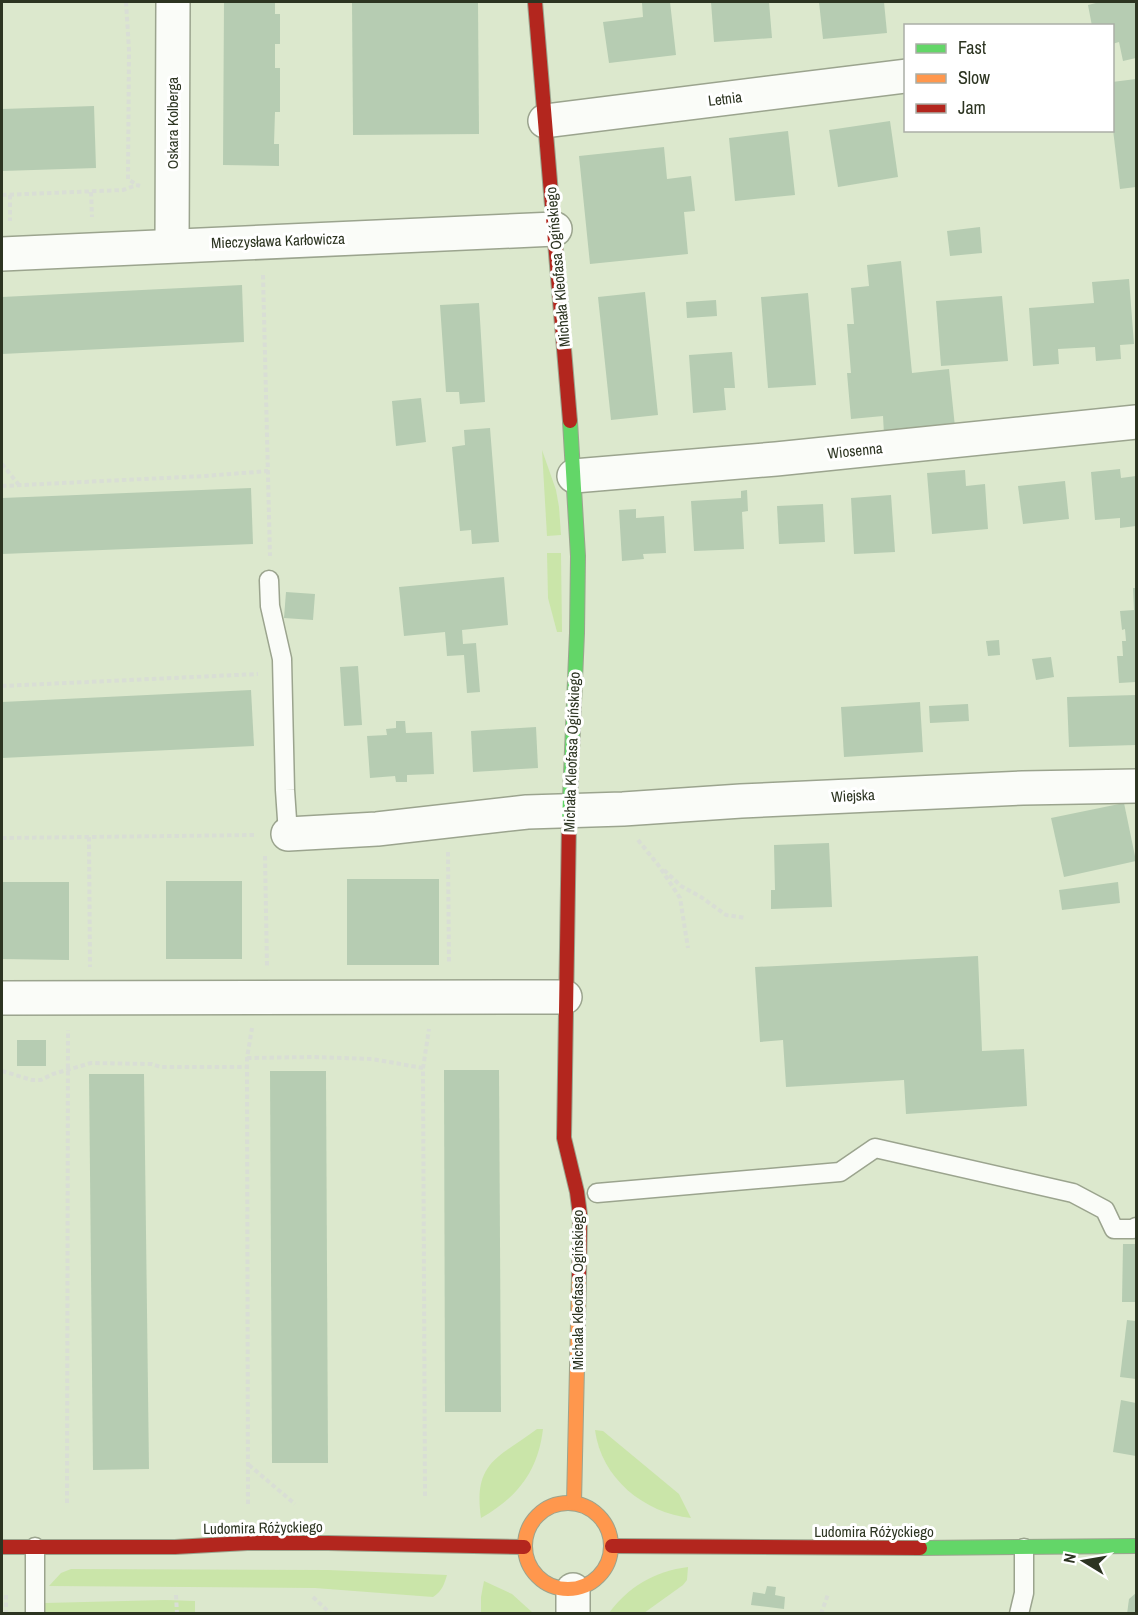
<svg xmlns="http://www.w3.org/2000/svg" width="1138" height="1615" viewBox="0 0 1138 1615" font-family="'Archivo Narrow',sans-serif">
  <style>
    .green { fill: #cae5a9 }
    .building { fill: #b6ccb2 }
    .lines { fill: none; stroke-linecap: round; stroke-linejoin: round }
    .lane-casing { stroke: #9ba48e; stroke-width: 21 }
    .street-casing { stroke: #9ba48e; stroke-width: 36 }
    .fast-casing { stroke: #9ba48e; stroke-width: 16 }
    .slow-casing { stroke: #9ba48e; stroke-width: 16 }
    .jam-casing { stroke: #9ba48e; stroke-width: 16 }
    .path { stroke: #d9ded5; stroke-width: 4; stroke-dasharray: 4.5 3; stroke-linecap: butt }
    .lane { stroke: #fafcf8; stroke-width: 18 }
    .street { stroke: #fafcf8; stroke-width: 33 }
    .fast { stroke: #63d668; stroke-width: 14 }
    .slow { stroke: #ff974d; stroke-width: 14 }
    .jam { stroke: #b3261e; stroke-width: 14 }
    .labels { text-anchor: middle; stroke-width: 6; stroke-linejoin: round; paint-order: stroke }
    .street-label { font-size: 15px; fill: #2c3421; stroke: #fff }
  </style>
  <rect width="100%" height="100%" fill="#dce8cd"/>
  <g class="green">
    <path d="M 542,450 L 556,490 L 559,507 L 561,535 L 547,536 Z"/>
    <path d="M 547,553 L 561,553 L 562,632 L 557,632 L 548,598 Z"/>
    <path d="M 537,1429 L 543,1429 C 538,1471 518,1497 481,1518 C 473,1462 498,1458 537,1429 Z"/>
    <path d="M 595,1430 L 603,1431 L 679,1494 L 691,1518 C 644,1513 601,1478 595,1430 Z"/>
    <path d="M 688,1567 L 687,1580 L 683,1585 L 644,1613 L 609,1613 C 628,1587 655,1571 688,1567 Z"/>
    <path d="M 71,1569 L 328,1570 L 447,1575 C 444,1585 442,1591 433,1597 L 315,1588 L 49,1586 L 61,1573 Z"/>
    <path d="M 484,1581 L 512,1594 L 533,1613 L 481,1613 L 481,1597 Z"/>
    <path d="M 165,1600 L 195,1601 L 195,1613 L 45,1613 L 45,1603 Z"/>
  </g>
  <g class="building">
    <path d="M 224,2 L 275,2 L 275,14 L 280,14 L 280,44 L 275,44 L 275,68 L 280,68 L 280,112 L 275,112 L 274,144 L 279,144 L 279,166 L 223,165 Z"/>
    <path d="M 352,2 L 478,2 L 479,134 L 353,135 Z"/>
    <path d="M 654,2 L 670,2 L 676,55 L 609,63 L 603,22 L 643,17 L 642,3 Z"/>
    <path d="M 711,2 L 769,2 L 772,38 L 714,42 Z"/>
    <path d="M 819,2 L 884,2 L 887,33 L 823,39 Z"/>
    <path d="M 1095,2 L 1136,2 L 1136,58 L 1123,61 L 1119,42 L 1112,44 L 1112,26 L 1092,26 L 1088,5 L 1096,3 Z"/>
    <path d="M 1136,79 L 1136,187 L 1120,189 L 1112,121 L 1112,82 Z"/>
    <path d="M 94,106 L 96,168 L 2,171 L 2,109 Z"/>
    <path d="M 890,121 L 898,177 L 838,187 L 829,130 Z"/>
    <path d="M 788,131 L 795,195 L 735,201 L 729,138 Z"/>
    <path d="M 664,147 L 667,179 L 691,176 L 695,211 L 684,212 L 688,254 L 590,264 L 579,156 Z"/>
    <path d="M 980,227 L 982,253 L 950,256 L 947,231 Z"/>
    <path d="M 901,261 L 912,373 L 949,369 L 955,427 L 884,434 L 883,416 L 851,419 L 847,373 L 851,373 L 847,324 L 854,324 L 851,288 L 869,286 L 867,265 Z"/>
    <path d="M 1129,279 L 1134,344 L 1120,345 L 1121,359 L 1096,361 L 1095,347 L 1058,349 L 1059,364 L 1033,366 L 1029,308 L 1094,303 L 1092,282 Z"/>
    <path d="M 242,285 L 244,342 L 2,354 L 2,297 Z"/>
    <path d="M 645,292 L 658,415 L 611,420 L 598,297 Z"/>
    <path d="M 808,293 L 816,385 L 768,388 L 761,297 Z"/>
    <path d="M 1002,296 L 1008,361 L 941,366 L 936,301 Z"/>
    <path d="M 716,300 L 717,316 L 687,318 L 686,302 Z"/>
    <path d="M 479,303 L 485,402 L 460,404 L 459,392 L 446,392 L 440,305 Z"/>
    <path d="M 732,352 L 735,388 L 724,388 L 726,410 L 693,413 L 689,355 Z"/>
    <path d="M 421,398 L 426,442 L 396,446 L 392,401 Z"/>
    <path d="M 490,428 L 499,542 L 472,544 L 471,530 L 460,531 L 452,447 L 465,445 L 464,430 Z"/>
    <path d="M 1120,469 L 1121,478 L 1136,476 L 1136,526 L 1120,528 L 1120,518 L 1095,520 L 1091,472 Z"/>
    <path d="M 965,470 L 966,486 L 985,484 L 988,529 L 932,534 L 927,473 Z"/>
    <path d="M 1065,481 L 1069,519 L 1023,524 L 1018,486 Z"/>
    <path d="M 251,488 L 253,544 L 2,554 L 2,498 Z"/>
    <path d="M 747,490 L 748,511 L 742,512 L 744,549 L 694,551 L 691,501 L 741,498 L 741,491 Z"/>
    <path d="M 891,495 L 895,552 L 854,554 L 851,498 Z"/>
    <path d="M 823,504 L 825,542 L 779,544 L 777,506 Z"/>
    <path d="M 636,509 L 636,518 L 664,516 L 666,553 L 643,554 L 644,559 L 622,561 L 619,510 Z"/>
    <path d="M 504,577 L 508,625 L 462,630 L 463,644 L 476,643 L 480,692 L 467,693 L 464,655 L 447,656 L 445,632 L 404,636 L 399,587 Z"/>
    <path d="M 1133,588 L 1136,588 L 1136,682 L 1119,683 L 1117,656 L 1123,656 L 1122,641 L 1126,641 L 1125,629 L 1122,630 L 1120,611 L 1134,610 Z"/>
    <path d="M 286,592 L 315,594 L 313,620 L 284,618 Z"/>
    <path d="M 999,640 L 1000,655 L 988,656 L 986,641 Z"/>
    <path d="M 1051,657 L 1054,677 L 1036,680 L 1032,659 Z"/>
    <path d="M 358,666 L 362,725 L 344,726 L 340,667 Z"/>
    <path d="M 251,690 L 254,746 L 2,758 L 2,702 Z"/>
    <path d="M 1136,695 L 1136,745 L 1069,747 L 1067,697 Z"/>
    <path d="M 920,702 L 923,752 L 844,757 L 841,707 Z"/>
    <path d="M 968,704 L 969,721 L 930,723 L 929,706 Z"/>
    <path d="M 396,721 L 405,721 L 406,733 L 432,732 L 434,774 L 407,775 L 407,782 L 396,782 L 395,776 L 370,778 L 367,736 L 387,735 L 386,729 L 396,728 Z"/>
    <path d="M 536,727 L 538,768 L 473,772 L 471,731 Z"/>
    <path d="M 1124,803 L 1136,861 L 1064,877 L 1051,818 Z"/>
    <path d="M 829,843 L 832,907 L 771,909 L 771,890 L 775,890 L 774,845 Z"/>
    <rect x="347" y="879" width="92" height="86"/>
    <rect x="166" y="881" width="76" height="78"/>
    <path d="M 2,882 L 69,882 L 69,960 L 2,959 Z"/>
    <path d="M 1118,882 L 1120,903 L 1062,910 L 1059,890 Z"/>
    <path d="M 978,956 L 982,1051 L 1024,1049 L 1027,1106 L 906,1114 L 904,1080 L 786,1087 L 783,1040 L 760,1042 L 755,967 Z"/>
    <rect x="17" y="1040" width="29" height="26"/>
    <path d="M 444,1070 L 499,1070 L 501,1412 L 445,1412 Z"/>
    <path d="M 270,1071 L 326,1071 L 328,1463 L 272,1463 Z"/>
    <path d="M 89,1074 L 144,1074 L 149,1469 L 93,1470 Z"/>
    <path d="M 1123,1244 L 1136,1244 L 1136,1302 L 1122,1302 Z"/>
    <path d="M 1127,1320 L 1136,1321 L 1136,1379 L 1120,1377 Z"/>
    <path d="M 1121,1400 L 1136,1403 L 1136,1456 L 1113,1452 Z"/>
    <path d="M 767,1586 L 776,1587 L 775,1595 L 785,1597 L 784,1609 L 751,1605 L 753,1592 L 765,1594 Z"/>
    <path d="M 1136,1593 L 1136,1614 L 1127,1614 L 1129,1599 Z"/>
  </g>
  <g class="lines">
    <defs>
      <g id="lane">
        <path d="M 269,580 L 270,606 L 282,659 L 285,790 L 288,834"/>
        <path d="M 597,1193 L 840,1172 L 875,1148 L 1073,1193 L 1105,1210 L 1114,1229 L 1133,1229 L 1136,1227"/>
        <path d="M 35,1547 L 35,1614"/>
        <path d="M 1019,1614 L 1024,1593 L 1024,1548"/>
      </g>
      <g id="street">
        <path d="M 545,121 L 906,76"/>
        <path d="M 172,245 L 173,2"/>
        <path d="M 2,254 L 555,229"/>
        <path d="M 574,476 L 776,459 L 1136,422"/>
        <path d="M 288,834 L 377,829 L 527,812 L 623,809 L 741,801 L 1023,788 L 1136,786"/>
        <path d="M 2,998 L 565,997"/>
        <path d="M 573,1614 L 573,1590"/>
      </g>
      <g id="fast">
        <path d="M 569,821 L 577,633 L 578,556 L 570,421"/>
        <path d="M 920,1548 L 1136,1546"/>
      </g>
      <g id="slow">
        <circle cx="568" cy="1546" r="43"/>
        <path d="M 574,1503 L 579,1276"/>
      </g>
      <g id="jam">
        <path d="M 535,2 L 570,421"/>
        <path d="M 569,821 L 564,1138 L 577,1192 L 580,1215 L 579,1276"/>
        <path d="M 612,1546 L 920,1548"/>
        <path d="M 2,1547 L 175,1547 L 247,1543 L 328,1543 L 524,1547"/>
      </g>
    </defs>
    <use href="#lane" class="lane-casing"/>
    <use href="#street" class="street-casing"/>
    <use href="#fast" class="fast-casing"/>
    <use href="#slow" class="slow-casing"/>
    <use href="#jam" class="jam-casing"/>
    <g class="path">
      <path d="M 126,2 L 129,50 L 128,179 L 137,185 L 140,186"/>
      <path d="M 91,192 L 92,217"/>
      <path d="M 2,195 L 123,190 L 137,185"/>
      <path d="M 10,195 L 10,221"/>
      <path d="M 263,275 L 270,556"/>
      <path d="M 2,464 L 19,485"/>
      <path d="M 2,486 L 205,476 L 268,471"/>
      <path d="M 2,686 L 258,674"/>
      <path d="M 89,837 L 90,967"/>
      <path d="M 2,838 L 257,835"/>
      <path d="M 638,840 L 659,866 L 680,898 L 688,948"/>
      <path d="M 448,852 L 449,964"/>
      <path d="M 265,856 L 267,966"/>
      <path d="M 664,870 L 681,886 L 701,897 L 726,915 L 746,918"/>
      <path d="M 247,1058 L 313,1057 L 372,1059 L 423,1068"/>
      <path d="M 2,1071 L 32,1080 L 41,1080 L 53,1074 L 91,1063 L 152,1064 L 160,1067 L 247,1067"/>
      <path d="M 249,1465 L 295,1504"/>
      <path d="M 425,1496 L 423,1068 L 429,1029"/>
      <path d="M 67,1503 L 68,1030"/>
      <path d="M 248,1504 L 247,1058 L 252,1028"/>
      <path d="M 6,1595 L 6,1614"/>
      <path d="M 176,1595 L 177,1614"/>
      <path d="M 313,1597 L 331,1614"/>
      <path d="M 821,1614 L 828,1594"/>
    </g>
    <use href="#lane" class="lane"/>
    <use href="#street" class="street"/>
    <use href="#fast" class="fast"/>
    <use href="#slow" class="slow"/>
    <use href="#jam" class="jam"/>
  </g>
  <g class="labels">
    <g class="street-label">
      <text transform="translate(725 99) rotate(-7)" y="5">Letnia</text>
      <text transform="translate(173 123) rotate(-90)" y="5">Oskara Kolberga</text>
      <text transform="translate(278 241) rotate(-2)" y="5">Mieczysława Karłowicza</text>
      <text transform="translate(558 267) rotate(-95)" y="5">Michała Kleofasa Ogińskiego</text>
      <text transform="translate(855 451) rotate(-6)" y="5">Wiosenna</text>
      <text transform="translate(572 752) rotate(-88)" y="5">Michała Kleofasa Ogińskiego</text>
      <text transform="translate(853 796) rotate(-3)" y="5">Wiejska</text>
      <text transform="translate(578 1290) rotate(-90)" y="5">Michała Kleofasa Ogińskiego</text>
      <text transform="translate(263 1528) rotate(-1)" y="5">Ludomira Różyckiego</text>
      <text x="874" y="1537">Ludomira Różyckiego</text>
    </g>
  </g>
  <rect width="1138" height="1615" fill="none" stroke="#2c3421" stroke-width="6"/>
  <rect x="904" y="24" width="210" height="108" fill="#ffffff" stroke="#abaea6" stroke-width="1.5"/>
  <rect x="916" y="44" width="30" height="9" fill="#63d668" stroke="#abaea6" stroke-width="1.5"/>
  <text x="958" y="54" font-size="18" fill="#2c3421">Fast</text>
  <rect x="916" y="74" width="30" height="9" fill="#ff974d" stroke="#abaea6" stroke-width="1.5"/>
  <text x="958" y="84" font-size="18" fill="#2c3421">Slow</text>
  <rect x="916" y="104" width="30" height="9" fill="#b3261e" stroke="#abaea6" stroke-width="1.5"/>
  <text x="958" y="114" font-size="18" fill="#2c3421">Jam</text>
  <g transform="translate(1084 1561) rotate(281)" stroke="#ffffff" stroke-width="4.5" paint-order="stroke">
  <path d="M0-4.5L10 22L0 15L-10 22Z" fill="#2c3421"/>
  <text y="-9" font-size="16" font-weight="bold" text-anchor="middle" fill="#2c3421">N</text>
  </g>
</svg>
